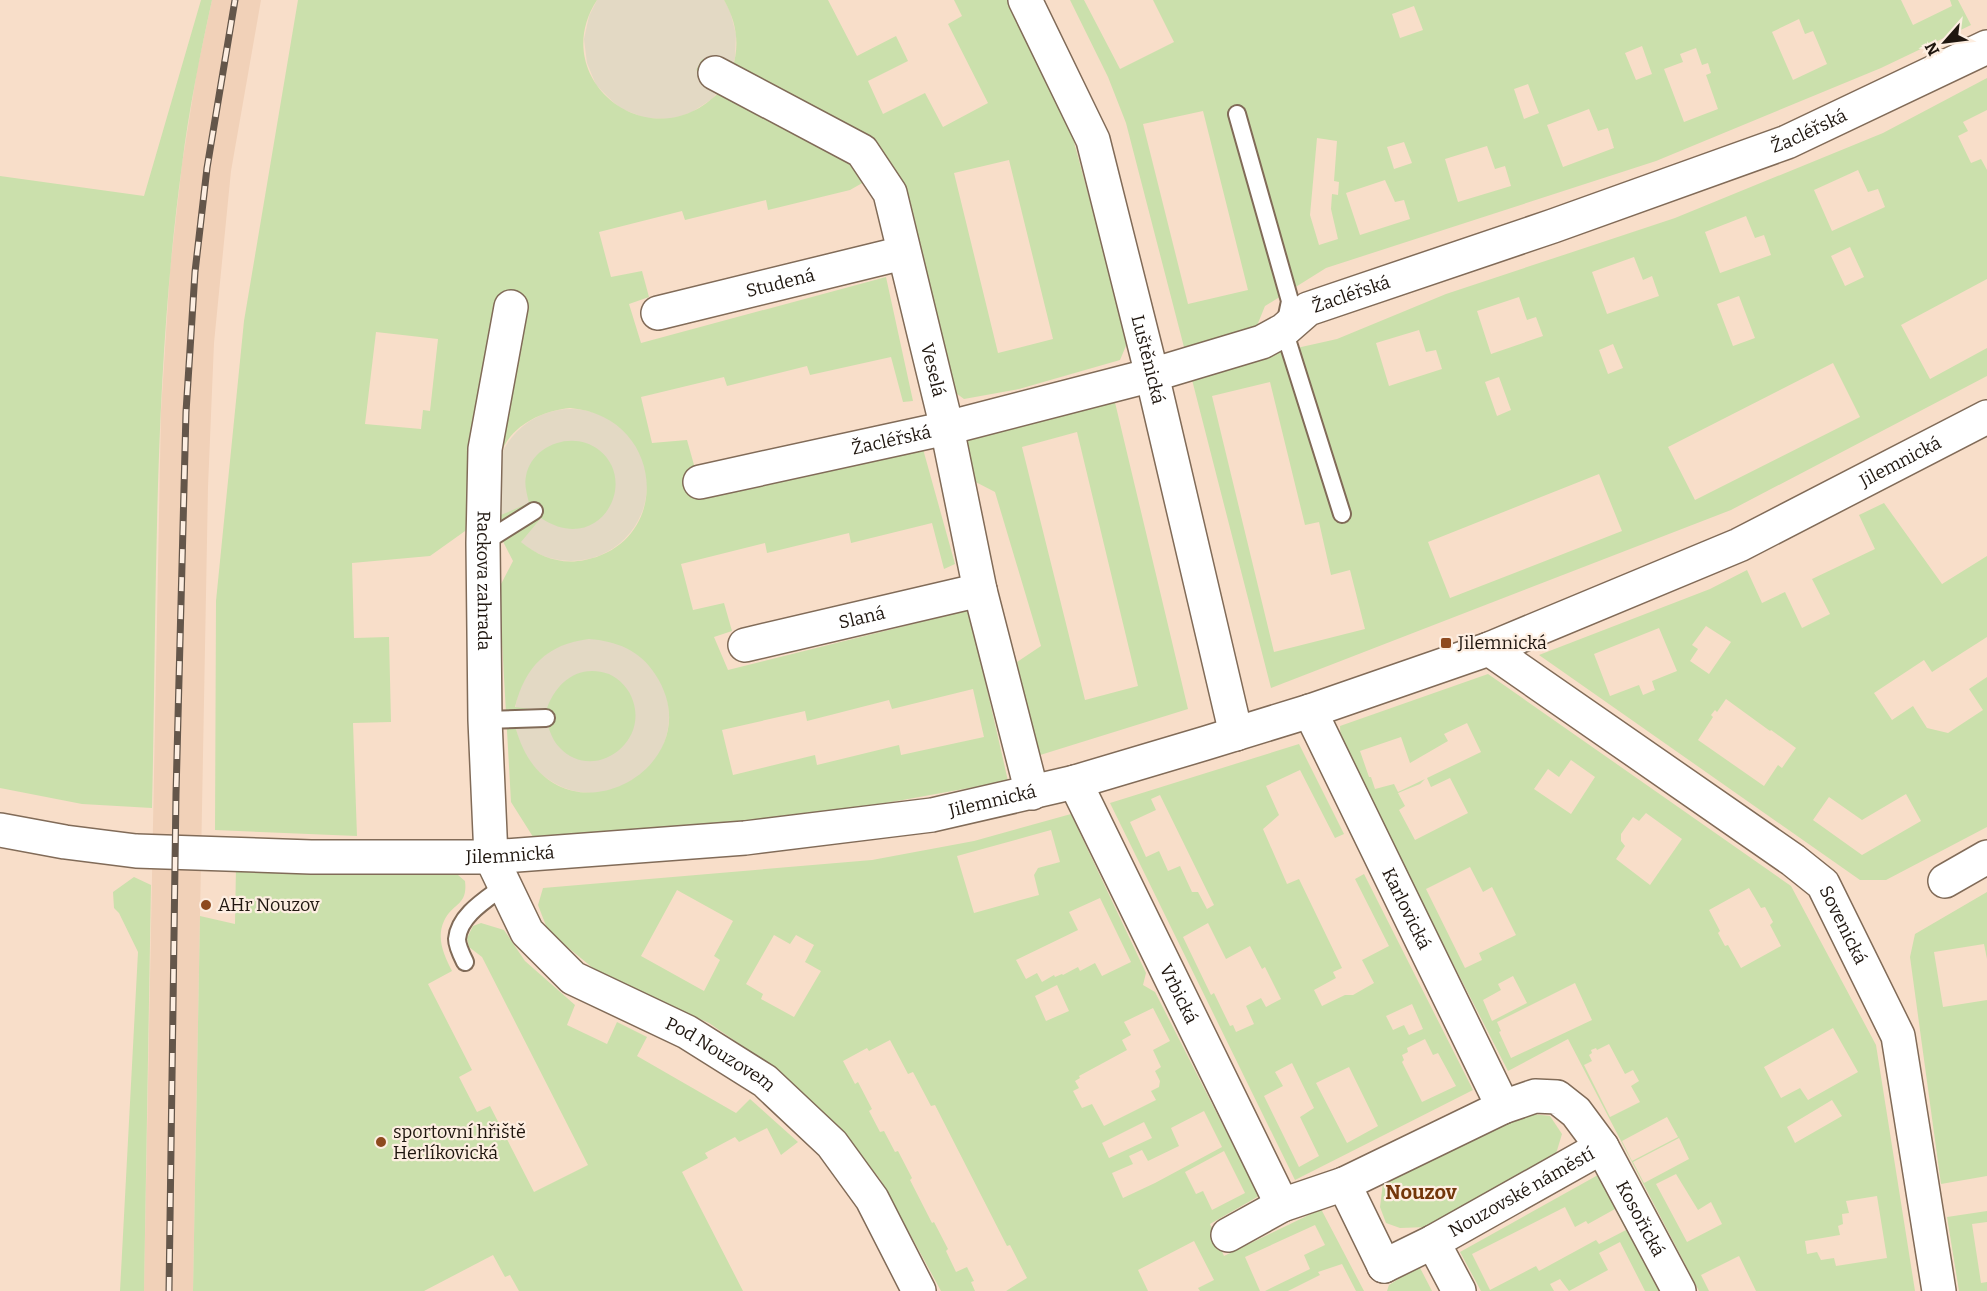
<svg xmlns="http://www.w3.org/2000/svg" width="1987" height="1291" viewBox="0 0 1987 1291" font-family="Bitter,serif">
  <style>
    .built { fill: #f1d1b8 }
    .industrial { fill: #e3d9c4 }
    .green { fill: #cbe0ac; fill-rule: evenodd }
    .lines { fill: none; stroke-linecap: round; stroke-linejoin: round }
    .lane-casing { stroke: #816b58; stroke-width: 20 }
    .street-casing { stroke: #816b58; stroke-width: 36 }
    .secondary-casing { stroke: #816b58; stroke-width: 36 }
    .lane { stroke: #fff; stroke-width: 16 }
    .street { stroke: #fff; stroke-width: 33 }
    .secondary { stroke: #fff; stroke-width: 33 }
    .rail-casing { stroke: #64564a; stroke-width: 7 }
    .rail { stroke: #fdeee1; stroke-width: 4.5; stroke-dasharray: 14; stroke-linecap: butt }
    .poi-dot { fill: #8e4a1e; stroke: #fdeee1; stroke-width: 2 }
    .labels { text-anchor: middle; stroke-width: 4.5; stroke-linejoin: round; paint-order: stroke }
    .street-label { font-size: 18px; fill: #1f160f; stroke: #fdeee1 }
    .poi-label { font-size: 18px; fill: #1f160f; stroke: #fdeee1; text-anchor: start }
    .neighbourhood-label { font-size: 20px; font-weight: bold; fill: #73360a; stroke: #fdeee1 }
  </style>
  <rect width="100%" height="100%" fill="#f8dec9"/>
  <path class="built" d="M 212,0 L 261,0 L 231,171 L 214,343 L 208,487 L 193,1291 L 144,1291 L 161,411 L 170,270 L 182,164 L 197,70 Z"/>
  <g class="industrial">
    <path d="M 597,0 L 724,0 L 730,11 L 736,34 L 735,58 L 728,79 L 712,99 L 692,112 L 681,116 L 669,119 L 645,118 L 622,109 L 613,102 L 596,85 L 587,63 L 584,39 L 589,16 Z"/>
    <circle cx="571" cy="485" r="76"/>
    <circle cx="592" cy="716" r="77"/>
  </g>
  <g class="green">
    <path d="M 201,0 L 212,0 C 200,55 189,109 182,165 C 153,378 157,593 152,808 L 82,804 L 0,788 L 0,176 L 144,196 Z"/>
    <path d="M 298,0 L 597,0 C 545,80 653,164 721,90 L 696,70 L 702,59 L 732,70 C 740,45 737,23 724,0 L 828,0 L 857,56 L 896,36 L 908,61 L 868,81 L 883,114 L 925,93 L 943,127 L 988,103 L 948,24 L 962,16 L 954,0 L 1010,0 L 1064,105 L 1128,341 L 1120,360 L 1019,389 L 964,399 L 945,385 L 887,169 L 850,190 L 768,210 L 766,200 L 685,220 L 682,211 L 599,232 L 611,277 L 642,271 L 649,297 L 629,304 L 641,343 L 886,277 L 913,401 L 903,402 L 891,357 L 810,375 L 807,366 L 727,386 L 724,377 L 641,397 L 652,443 L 687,440 L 703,497 L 923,449 L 955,564 L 944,569 L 932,523 L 851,543 L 849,533 L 767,553 L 765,543 L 681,564 L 693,610 L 724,603 L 732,631 L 714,637 L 728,670 L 969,610 L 1008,781 L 836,812 L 535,840 L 511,802 L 499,588 L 513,561 L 489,514 L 430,556 L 352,563 L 354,638 L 389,637 L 391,722 L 353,723 L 357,836 L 215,830 L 216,601 L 244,321 ZM 1009,160 L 1053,339 L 998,353 L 954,173 ZM 376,332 L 438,339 L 430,411 L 423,410 L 421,429 L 365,424 ZM 570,408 C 665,416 674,542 585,560 C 561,565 539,557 521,542 L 541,518 C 599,557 640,482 599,450 C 574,430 532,444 526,476 C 524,485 527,494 529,503 L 501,515 C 496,503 497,492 498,479 C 498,471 497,462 500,455 C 510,426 541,411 570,408 ZM 589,639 C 616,641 640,650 655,674 C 718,769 552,856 516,729 L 547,723 C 550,732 553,741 560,748 C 592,782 648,745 633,701 C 630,690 620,679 609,674 C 578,663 555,683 546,711 L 515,707 C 525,667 547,644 589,639 ZM 973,689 L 984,737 L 901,755 L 899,745 L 817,765 L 815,755 L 733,775 L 722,730 L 805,711 L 807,721 L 889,700 L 892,709 Z"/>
    <path d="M 1070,0 L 1084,0 L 1120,69 L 1174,42 L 1153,0 L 1901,0 L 1913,25 L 1952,6 L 1950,0 L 1958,0 L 1971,25 L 1881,68 L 1656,161 L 1326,268 L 1265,306 L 1254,333 L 1185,351 L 1126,123 L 1108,77 ZM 1414,6 L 1423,30 L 1400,38 L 1392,14 ZM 1799,19 L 1805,34 L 1813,31 L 1827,64 L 1793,80 L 1772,32 ZM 1642,46 L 1652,74 L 1636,80 L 1625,53 ZM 1696,48 L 1702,65 L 1708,63 L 1711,73 L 1706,75 L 1718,109 L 1684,122 L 1664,69 L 1683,62 L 1680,54 ZM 1528,84 L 1539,113 L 1524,119 L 1514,89 ZM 1589,109 L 1598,131 L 1608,128 L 1614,148 L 1563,167 L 1547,125 ZM 1203,111 L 1248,290 L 1188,304 L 1143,124 ZM 1317,138 L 1337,141 L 1334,181 L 1339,182 L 1338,195 L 1332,194 L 1331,209 L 1338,239 L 1319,245 L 1310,215 ZM 1404,142 L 1412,163 L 1394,169 L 1387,147 ZM 1487,146 L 1495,169 L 1505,166 L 1511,186 L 1458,202 L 1445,159 ZM 1385,180 L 1395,202 L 1404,200 L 1410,219 L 1360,235 L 1346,193 Z"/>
    <path d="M 1987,78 L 1987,110 L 1963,122 L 1968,131 L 1958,136 L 1971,163 L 1981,159 L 1987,170 L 1987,279 L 1901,325 L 1930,379 L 1987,348 L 1987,376 L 1731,510 L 1271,688 L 1190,372 L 1337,339 L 1446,294 L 1675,218 L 1883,133 ZM 1858,170 L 1868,192 L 1878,189 L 1885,207 L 1832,231 L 1814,190 ZM 1746,216 L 1755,238 L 1764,235 L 1771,255 L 1720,273 L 1705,232 ZM 1850,247 L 1864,277 L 1845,286 L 1831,256 ZM 1634,257 L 1643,280 L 1652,276 L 1659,296 L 1607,314 L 1592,272 ZM 1739,296 L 1755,338 L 1733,346 L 1717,304 ZM 1519,297 L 1527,320 L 1536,317 L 1543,336 L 1491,354 L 1477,311 ZM 1419,330 L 1426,352 L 1436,350 L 1442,369 L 1389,386 L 1376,343 ZM 1613,344 L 1623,368 L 1608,374 L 1599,350 ZM 1833,363 L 1860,417 L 1695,500 L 1668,447 ZM 1499,377 L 1511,410 L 1497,416 L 1485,382 ZM 1270,382 L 1305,525 L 1319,522 L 1331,575 L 1350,570 L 1365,629 L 1274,652 L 1212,396 ZM 1599,474 L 1622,531 L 1450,598 L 1428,542 Z"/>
    <path d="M 1113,394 L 1188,709 L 1037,756 L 1017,662 L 1041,646 L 995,492 L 966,477 L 961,442 L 977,429 ZM 1077,432 L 1138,686 L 1085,700 L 1022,447 Z"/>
    <path d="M 1884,503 L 1942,584 L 1987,556 L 1987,637 L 1932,672 L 1924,660 L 1874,693 L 1892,720 L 1913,706 L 1927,728 L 1948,733 L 1983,710 L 1969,689 L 1987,677 L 1987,827 L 1886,880 L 1860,880 L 1539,655 L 1710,589 L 1747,570 L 1762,603 L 1785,592 L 1802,628 L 1830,614 L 1812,579 L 1875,549 L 1859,515 ZM 1706,626 L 1731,642 L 1709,674 L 1690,661 L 1698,649 L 1692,645 ZM 1659,628 L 1677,671 L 1652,681 L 1655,690 L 1643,695 L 1639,685 L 1610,696 L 1594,654 ZM 1726,699 L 1770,731 L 1771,730 L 1796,748 L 1782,768 L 1778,765 L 1764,786 L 1698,740 L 1713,717 L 1711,715 L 1715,710 L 1717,712 ZM 1906,794 L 1921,821 L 1862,855 L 1813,820 L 1829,797 L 1862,820 Z"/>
    <path d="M 1488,674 L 1791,886 L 1876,1045 L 1915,1291 L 1756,1291 L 1739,1256 L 1701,1275 L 1709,1291 L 1699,1291 L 1568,1039 L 1508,1071 L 1341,745 L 1340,726 ZM 1467,723 L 1481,752 L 1427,778 L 1431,787 L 1450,778 L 1468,813 L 1415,840 L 1399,810 L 1405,806 L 1398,793 L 1420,784 L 1425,779 L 1398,792 L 1394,784 L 1375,789 L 1371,777 L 1369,777 L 1360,751 L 1401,737 L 1410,763 L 1448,741 L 1444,734 ZM 1571,760 L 1595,777 L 1571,814 L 1534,789 L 1548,769 L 1559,777 ZM 1646,813 L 1682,839 L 1650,885 L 1616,859 L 1625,846 L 1621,841 L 1621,834 L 1633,817 L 1639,821 ZM 1470,867 L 1483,892 L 1492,887 L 1516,935 L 1479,953 L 1482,960 L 1465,968 L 1426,889 ZM 1749,888 L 1761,908 L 1765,907 L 1773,922 L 1770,925 L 1781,946 L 1741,968 L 1728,945 L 1725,946 L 1718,933 L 1720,931 L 1709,910 ZM 1513,976 L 1527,1003 L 1492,1021 L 1483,1000 L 1501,990 L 1498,984 ZM 1575,983 L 1592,1020 L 1511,1058 L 1499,1032 L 1501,1031 L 1497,1022 ZM 1833,1028 L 1858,1072 L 1808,1100 L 1800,1088 L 1781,1098 L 1764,1067 ZM 1609,1044 L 1625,1074 L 1633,1070 L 1639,1081 L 1631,1086 L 1640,1102 L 1610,1117 L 1584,1065 L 1592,1061 L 1589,1055 L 1592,1053 L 1591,1050 L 1596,1048 L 1597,1050 ZM 1832,1100 L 1842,1116 L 1795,1143 L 1787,1127 ZM 1667,1117 L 1678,1137 L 1632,1161 L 1622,1141 ZM 1679,1138 L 1689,1159 L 1644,1183 L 1633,1162 ZM 1676,1174 L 1698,1210 L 1711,1202 L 1722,1224 L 1687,1242 L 1656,1184 ZM 1877,1196 L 1887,1258 L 1836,1266 L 1834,1258 L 1821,1260 L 1817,1252 L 1807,1254 L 1805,1241 L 1840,1235 L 1838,1226 L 1843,1224 L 1842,1214 L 1849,1213 L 1846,1201 Z"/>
    <path d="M 1299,744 L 1344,834 L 1335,838 L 1300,770 L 1266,786 L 1279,815 L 1263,829 L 1287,884 L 1299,879 L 1342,968 L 1333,972 L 1336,978 L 1314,990 L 1322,1006 L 1345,995 L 1353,995 L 1374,983 L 1362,960 L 1389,946 L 1355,879 L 1364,874 L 1473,1090 L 1295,1180 L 1110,803 ZM 1160,795 L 1214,905 L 1207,909 L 1198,892 L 1192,892 L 1180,866 L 1168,871 L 1159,851 L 1146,857 L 1130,822 L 1156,810 L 1151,799 ZM 1208,923 L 1226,959 L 1250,946 L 1262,969 L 1265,967 L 1281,999 L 1266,1007 L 1261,998 L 1246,1006 L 1254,1024 L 1236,1032 L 1233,1025 L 1230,1026 L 1214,993 L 1211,995 L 1183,937 ZM 1412,1004 L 1423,1029 L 1409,1035 L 1404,1025 L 1393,1030 L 1386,1016 ZM 1425,1039 L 1433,1055 L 1438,1053 L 1456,1086 L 1422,1102 L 1402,1062 L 1404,1060 L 1402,1055 L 1408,1052 L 1407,1048 ZM 1292,1063 L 1314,1108 L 1300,1117 L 1319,1156 L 1299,1167 L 1264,1096 L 1283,1086 L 1275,1072 ZM 1349,1067 L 1378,1126 L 1347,1143 L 1316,1083 Z"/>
    <path d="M 1071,814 L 1146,973 L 1143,985 L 1155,992 L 1259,1196 L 1210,1224 L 1224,1256 L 1321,1209 L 1364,1291 L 1356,1291 L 1342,1264 L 1318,1272 L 1320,1275 L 1288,1291 L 1265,1291 L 1310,1269 L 1304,1255 L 1325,1245 L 1315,1225 L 1245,1257 L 1260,1291 L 1200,1291 L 1198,1288 L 1214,1280 L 1194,1241 L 1138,1270 L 1148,1291 L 1006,1291 L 1027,1278 L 1010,1245 L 1007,1246 L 935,1105 L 931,1106 L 913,1072 L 908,1074 L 890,1040 L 869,1051 L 867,1048 L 843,1061 L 855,1084 L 858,1082 L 872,1109 L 869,1111 L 880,1132 L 884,1131 L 895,1152 L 898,1151 L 912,1178 L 910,1180 L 932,1223 L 934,1222 L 948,1249 L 946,1251 L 956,1272 L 967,1267 L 974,1281 L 971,1282 L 975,1291 L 941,1291 L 880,1179 L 854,1147 L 777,1070 L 709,1023 L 605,978 L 548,931 L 538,905 L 543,888 L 872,860 L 974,841 ZM 1051,830 L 1060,862 L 1038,868 L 1034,875 L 1039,895 L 974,913 L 957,856 ZM 677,890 L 733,921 L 714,956 L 720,960 L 704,991 L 641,956 ZM 1100,898 L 1131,962 L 1102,976 L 1095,963 L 1080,971 L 1078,967 L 1063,975 L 1062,974 L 1055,977 L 1054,975 L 1042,982 L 1037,973 L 1026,979 L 1016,960 L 1078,930 L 1069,912 ZM 774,935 L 790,944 L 796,935 L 814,945 L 805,962 L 821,971 L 794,1017 L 761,999 L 763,994 L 746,984 ZM 1057,985 L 1069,1011 L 1046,1021 L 1035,996 ZM 1153,1008 L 1170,1041 L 1153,1050 L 1161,1067 L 1155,1071 L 1160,1081 L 1159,1087 L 1151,1091 L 1156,1100 L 1104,1126 L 1092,1104 L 1082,1108 L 1073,1091 L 1079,1088 L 1075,1081 L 1080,1078 L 1079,1076 L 1127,1050 L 1122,1040 L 1131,1035 L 1124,1022 ZM 1204,1111 L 1222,1147 L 1155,1183 L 1123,1198 L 1112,1173 L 1133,1164 L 1129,1156 L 1142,1150 L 1148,1161 L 1179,1146 L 1171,1128 ZM 1144,1122 L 1152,1138 L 1109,1158 L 1102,1143 ZM 1224,1151 L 1245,1193 L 1212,1210 L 1203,1191 L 1196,1194 L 1185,1172 Z"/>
    <path d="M 236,866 L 319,875 L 458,875 L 465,881 C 468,906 453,902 444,921 C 436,938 444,955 452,971 L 428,984 L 472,1070 L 459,1077 L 477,1112 L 490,1106 L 534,1192 L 588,1165 L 482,957 L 469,947 L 467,938 L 473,926 L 481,923 L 504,930 L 525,961 L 575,1005 L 567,1025 L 607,1044 L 617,1022 L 647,1037 L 637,1056 L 736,1113 L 750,1099 L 798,1142 L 781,1155 L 767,1128 L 739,1142 L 735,1137 L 705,1153 L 708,1158 L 682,1172 L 743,1291 L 519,1291 L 510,1275 L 505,1277 L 493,1255 L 424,1291 L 193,1291 L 200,916 L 235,924 Z"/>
    <path d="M 134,877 L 151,885 L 144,1291 L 120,1291 L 138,952 L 119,913 L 114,908 L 113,892 Z"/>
    <path d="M 1987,892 L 1987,959 L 1984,944 L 1934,952 L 1943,1007 L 1987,1000 L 1987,1176 L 1941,1184 L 1910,957 L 1915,934 Z"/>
    <path d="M 1523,1113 L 1550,1116 L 1562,1134 L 1555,1157 L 1428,1227 L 1400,1228 L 1386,1223 L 1380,1207 L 1383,1183 L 1400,1171 Z"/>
    <path d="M 1598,1175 L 1659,1291 L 1645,1291 L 1620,1242 L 1599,1253 L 1608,1270 L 1569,1291 L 1560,1279 L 1550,1284 L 1554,1291 L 1481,1291 L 1460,1252 ZM 1565,1207 L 1575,1227 L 1586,1221 L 1588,1224 L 1615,1209 L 1626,1230 L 1599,1244 L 1596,1240 L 1539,1271 L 1536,1266 L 1490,1290 L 1472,1254 Z"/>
    <path d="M 1987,1211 L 1987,1222 L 1972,1224 L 1981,1283 L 1987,1282 L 1987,1291 L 1959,1291 L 1947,1217 Z"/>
    <path d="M 1419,1266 L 1432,1291 L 1387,1291 L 1389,1285 Z"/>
  </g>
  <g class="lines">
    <defs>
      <g id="lane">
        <path d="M 1237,114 L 1290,301 L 1284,330 L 1342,514"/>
        <path d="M 483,543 L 534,511"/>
        <path d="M 485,720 L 546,718"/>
        <path d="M 465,962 C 462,956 457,946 457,939 C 459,915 487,899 504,886"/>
      </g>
      <g id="street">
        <path id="s1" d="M 1025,0 L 1093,140 L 1152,375 L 1236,734"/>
        <path id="s2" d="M 715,73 L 862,151 L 890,193 L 947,428 L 980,590 L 1032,793"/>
        <path id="s3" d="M 511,307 L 485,449 L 483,543 L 485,720 L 491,857 L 527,932 L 573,978 L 687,1032 L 765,1081 L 832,1144 L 872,1199 L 919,1291"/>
        <path id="s4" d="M 658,313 L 903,253"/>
        <path id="s5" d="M 700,482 L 947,428 L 1152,375 L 1262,342 L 1284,330 L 1308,309 L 1553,226 L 1787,142 L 1987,47"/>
        <path id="s6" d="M 745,645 L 980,590"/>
        <path id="s7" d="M 1489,649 L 1793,860 L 1823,884 L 1898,1036 L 1939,1291"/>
        <path id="s8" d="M 1310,711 L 1503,1107"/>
        <path id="s9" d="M 1075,782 L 1282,1205 L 1344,1184 L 1503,1107 L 1535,1096 L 1557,1097 L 1576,1112 L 1602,1147 L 1679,1291"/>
        <path d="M 1945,881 L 1987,857"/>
        <path d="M 1344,1184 L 1384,1266"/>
        <path d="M 1228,1235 L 1282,1205"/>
        <path d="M 1433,1242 L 1459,1291"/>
        <path id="s10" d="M 1384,1266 L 1433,1242 L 1602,1147"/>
      </g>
      <g id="secondary">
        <path id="s11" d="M 0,830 L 65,842 L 136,851 L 311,857 L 491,857 L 745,838 L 932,815 L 1075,782 L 1206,743 L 1310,711 L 1489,649 L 1739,545 L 1987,417"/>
      </g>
    </defs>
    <use href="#lane" class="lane-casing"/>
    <use href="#street" class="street-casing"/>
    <use href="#secondary" class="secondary-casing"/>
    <use href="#lane" class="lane"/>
    <use href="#street" class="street"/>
    <use href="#secondary" class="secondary"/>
    <defs>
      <path id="rail" d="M 169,1291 L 176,794 L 186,412 L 195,272 L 207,168 L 235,0"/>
    </defs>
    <use href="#rail" class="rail-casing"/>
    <use href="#rail" class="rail"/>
  </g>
  <g class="poi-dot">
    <rect x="1440" y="637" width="12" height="12" rx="3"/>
    <circle cx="206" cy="905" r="6"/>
    <circle cx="381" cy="1142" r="6"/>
  </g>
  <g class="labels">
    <g class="street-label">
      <text dy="6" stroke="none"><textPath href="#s5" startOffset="1168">Žacléřská</textPath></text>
      <text dy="6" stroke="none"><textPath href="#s4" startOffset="126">Studená</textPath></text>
      <text dy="6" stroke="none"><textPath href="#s5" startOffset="682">Žacléřská</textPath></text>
      <text dy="6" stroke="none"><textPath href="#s1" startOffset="382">Luštěnická</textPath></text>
      <text dy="6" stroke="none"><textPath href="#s2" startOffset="399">Veselá</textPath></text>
      <text dy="6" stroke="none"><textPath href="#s5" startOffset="196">Žacléřská</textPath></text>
      <text dy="6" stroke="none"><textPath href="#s11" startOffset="1970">Jilemnická</textPath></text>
      <text dy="6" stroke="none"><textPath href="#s3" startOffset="276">Rackova zahrada</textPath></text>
      <text dy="6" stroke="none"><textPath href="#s6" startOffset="120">Slaná</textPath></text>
      <text dy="6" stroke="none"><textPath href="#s11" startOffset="998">Jilemnická</textPath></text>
      <text dy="6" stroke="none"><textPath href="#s11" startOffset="512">Jilemnická</textPath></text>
      <text dy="6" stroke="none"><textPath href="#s8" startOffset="220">Karlovická</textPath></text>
      <text dy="6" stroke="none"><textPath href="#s7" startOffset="454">Sovenická</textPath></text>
      <text dy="6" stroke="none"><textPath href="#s9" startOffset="236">Vrbická</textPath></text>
      <text dy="6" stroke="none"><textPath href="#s3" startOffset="867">Pod Nouzovem</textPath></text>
      <text dy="6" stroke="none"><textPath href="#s10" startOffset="156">Nouzovské náměstí</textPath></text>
      <text dy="6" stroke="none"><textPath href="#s9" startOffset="918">Kosořická</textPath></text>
    </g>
    <g class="poi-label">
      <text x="1458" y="649">Jilemnická</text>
      <text x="218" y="911">AHr Nouzov</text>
      <text x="393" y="1138">sportovní hřiště<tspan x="393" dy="21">Herlíkovická</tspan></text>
    </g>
    <g class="neighbourhood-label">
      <text x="1421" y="1199">Nouzov</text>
    </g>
  </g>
  <g transform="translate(1945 42) rotate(242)" stroke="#fdeee1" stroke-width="4.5" paint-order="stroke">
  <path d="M0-4.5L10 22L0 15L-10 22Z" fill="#1f160f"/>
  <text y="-9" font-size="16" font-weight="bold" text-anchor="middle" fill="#1f160f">N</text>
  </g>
</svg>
